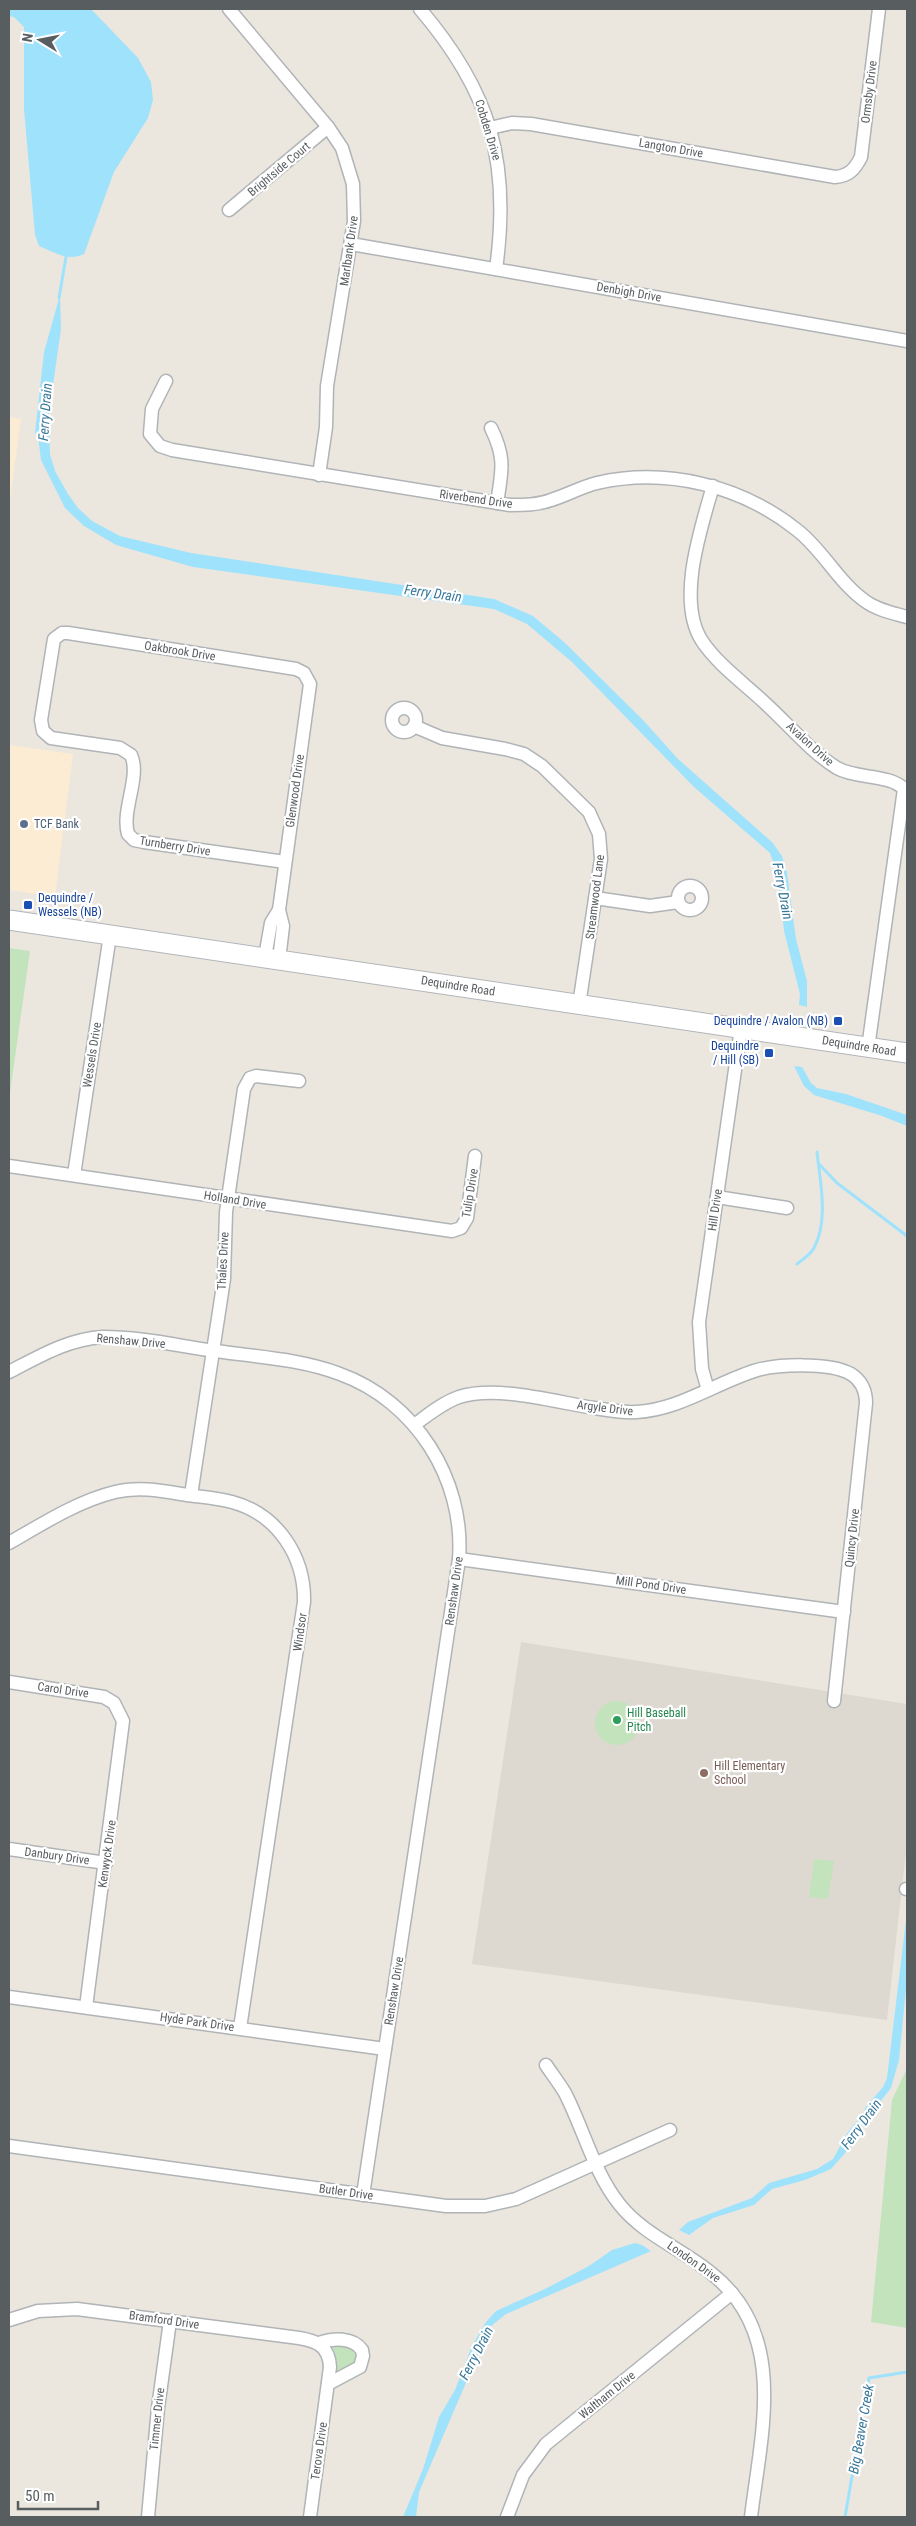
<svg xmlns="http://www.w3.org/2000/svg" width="916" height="2526" viewBox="0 0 916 2526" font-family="'Roboto Condensed',sans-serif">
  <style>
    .commercial { fill: #fcecd3 }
    .education { fill: #ddd8d0 }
    .green { fill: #c2e3bc }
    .water { fill: #9fe2fc }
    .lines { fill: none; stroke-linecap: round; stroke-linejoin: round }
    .stream { stroke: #9fe2fc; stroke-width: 3 }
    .minor-casing { stroke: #b0b4b7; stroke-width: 15 }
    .secondary-casing { stroke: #b1b6ba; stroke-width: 21 }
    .minor { stroke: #fff; stroke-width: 12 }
    .secondary { stroke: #fff; stroke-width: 19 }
    .service-dot { fill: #5c6f8a; stroke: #fff; stroke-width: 2 }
    .transit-dot { fill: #1a4fb4; stroke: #fff; stroke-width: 2 }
    .leisure-dot { fill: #2e9e5b; stroke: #fff; stroke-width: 2 }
    .education-dot { fill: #8d6e63; stroke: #fff; stroke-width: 2 }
    .labels { text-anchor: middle; stroke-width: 4.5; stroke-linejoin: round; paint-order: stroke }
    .street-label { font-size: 12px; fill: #585d60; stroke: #fff }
    .service-label { font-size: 12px; fill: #4e5e75; stroke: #fff; text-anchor: start }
    .transit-label { font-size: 12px; fill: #164399; stroke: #fff; text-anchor: end }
    .leisure-label { font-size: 12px; fill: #27864d; stroke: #fff; text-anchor: start }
    .education-label { font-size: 12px; fill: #785e54; stroke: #fff; text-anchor: start }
    .water-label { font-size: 14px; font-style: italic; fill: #39789b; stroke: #fff }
  </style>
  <rect width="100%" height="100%" fill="#ebe7df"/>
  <g class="commercial">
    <path d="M 9,417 L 21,419 L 9,508 Z"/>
    <path d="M 9,745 L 73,754 L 55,897 L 9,890 Z"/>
  </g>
  <path class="education" d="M 521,1642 L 907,1704 L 907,1843 L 887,2020 L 472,1964 Z"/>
  <g class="green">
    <path d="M 9,948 L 30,951 L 9,1100 Z"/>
    <circle cx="617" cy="1723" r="22"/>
    <path d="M 814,1859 L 834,1861 L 828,1899 L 809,1897 Z"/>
    <path d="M 907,2068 L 907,2328 L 871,2322 L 892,2100 Z"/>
    <path d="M 346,2344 L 354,2348 L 358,2357 L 356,2363 L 336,2374 L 337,2362 L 333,2347 Z"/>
  </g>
  <g class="water">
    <path d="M 9,9 L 91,9 L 138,58 L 151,82 L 153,100 L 148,118 L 114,172 L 84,254 C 68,262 54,252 39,246 L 35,235 L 24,109 L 24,27 L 14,17 L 9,16 Z"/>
    <path d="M 60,295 L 61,329 L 49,413 L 50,454 L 55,471 L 68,494 L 78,508 L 92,521 L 120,536 L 191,553 L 494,599 L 533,616 L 564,642 L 643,720 L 678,759 L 772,842 L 782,856 L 787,873 L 796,939 L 807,981 L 807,1007 L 799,1005 L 800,994 L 784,931 L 778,876 L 770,853 L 694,787 L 572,662 L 527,624 L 494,609 L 193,567 L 116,545 L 84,526 L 65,508 L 41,460 L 38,436 L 35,433 L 44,352 Z"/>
    <path d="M 794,1066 L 802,1067 L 811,1083 L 817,1088 L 846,1094 L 907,1115 L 907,1126 L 882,1116 L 814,1095 L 804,1086 Z"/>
    <path d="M 907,1912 L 907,1979 L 899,2060 L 891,2088 L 865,2121 L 854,2143 L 831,2169 L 805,2180 L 772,2189 L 754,2205 L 713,2218 L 689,2235 L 679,2230 L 688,2222 L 752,2198 L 769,2183 L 817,2169 L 833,2159 L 848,2132 L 862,2115 L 866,2107 L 883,2087 L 887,2078 Z"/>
    <path d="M 635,2243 L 642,2245 L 651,2251 L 506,2314 L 490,2327 L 419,2492 L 416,2517 L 403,2517 L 423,2469 L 439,2417 L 455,2390 L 472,2346 L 486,2322 L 496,2311 L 545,2289 L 589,2266 L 612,2250 Z"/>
  </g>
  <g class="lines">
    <g class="stream">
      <path d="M 59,298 L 66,257"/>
      <path d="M 819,1164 L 837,1183 L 907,1236"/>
      <path d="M 797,1264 C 803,1259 810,1255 814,1248 C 829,1220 820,1181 817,1152"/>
      <path d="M 845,2517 L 869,2378 L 907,2372"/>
    </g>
    <defs>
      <g id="minor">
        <path d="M 229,9 L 328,127 L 342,148 L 353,184 L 354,221 L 327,386 L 326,427 L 319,475"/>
        <path d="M 420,9 C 490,91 511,161 496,269"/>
        <path d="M 490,128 L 512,123 L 531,124 L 835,177 C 849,176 855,169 861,157 L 879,9"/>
        <path d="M 229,210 L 328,127"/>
        <path d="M 351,244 L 907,341"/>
        <path d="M 166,381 L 152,409 L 150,434 L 160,446 L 172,450 L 510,505 C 524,505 538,505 551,500 C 567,495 581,487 597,483 C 667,467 742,486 797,530 C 823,550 838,582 865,601 C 877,610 893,613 907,617"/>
        <path d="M 491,428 C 506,458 502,471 497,503"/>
        <path d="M 713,486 C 701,528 676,601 702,641 C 718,665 745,684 766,704 C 789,725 811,752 837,768 C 856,779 890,774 904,789 L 868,1048"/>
        <circle cx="404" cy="720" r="12"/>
        <path d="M 414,726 L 442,738 L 505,749 L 524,754 L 542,766 L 589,812 L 599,834 L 601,859 L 579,1005"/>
        <circle cx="690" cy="898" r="12"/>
        <path d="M 595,898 L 650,906 L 678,902"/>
        <path d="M 265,957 L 271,923 L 279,910"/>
        <path d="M 279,960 L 283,926 L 279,910 L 310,684 L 304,673 L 296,669 L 68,633 L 62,633 L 54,639 L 41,720 L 43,731 L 51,738 L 120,748 L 131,755 C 141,777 121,810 128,834 L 134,840 L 144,842 L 285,862"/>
        <path d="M 9,1166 L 452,1231 L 461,1228 L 467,1218 L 475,1156"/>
        <path d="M 74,1175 L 110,935"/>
        <path d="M 717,1197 L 787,1208"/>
        <path d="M 9,1372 C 40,1356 68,1339 103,1337 C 141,1337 179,1346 216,1351 C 257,1357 301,1359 340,1374 C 415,1401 465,1479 459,1559 L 363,2195"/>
        <path d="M 708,1390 L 702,1369 L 699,1322 L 741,1028"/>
        <path d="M 414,1425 C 428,1415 442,1403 459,1397 C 497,1385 555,1402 594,1408 C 608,1410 622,1413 636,1412 C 678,1410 714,1384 754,1371 C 776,1364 830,1362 851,1374 C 862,1381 866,1391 866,1403 L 834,1701"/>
        <path d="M 191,1495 L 224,1279 L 226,1212 L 244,1089 L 250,1078 L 256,1076 L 299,1081"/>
        <path d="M 9,1543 C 42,1524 78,1501 115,1492 C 139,1486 163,1491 187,1495 C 202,1497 217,1498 232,1502 C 277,1514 305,1556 304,1602 L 240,2028"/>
        <path d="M 459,1559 L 844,1612"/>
        <path d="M 9,1682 L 104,1697 L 114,1703 L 123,1721 L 86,2007"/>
        <path d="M 9,1849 L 106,1863"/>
        <path d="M 906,1889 L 907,1889"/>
        <path d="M 9,1997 L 385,2049"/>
        <path d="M 546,2065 C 552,2074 559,2083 565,2093 C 584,2130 594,2173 620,2205 C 644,2235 682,2249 711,2273 C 789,2334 761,2433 751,2517"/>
        <path d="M 9,2146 L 446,2206 L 485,2206 L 516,2199 L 670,2130"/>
        <path d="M 9,2320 L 38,2311 L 77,2309 L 299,2338 C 317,2341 329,2346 330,2367 L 310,2517"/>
        <path d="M 319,2343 C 333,2338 353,2337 362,2350 L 363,2356 L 360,2367 L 328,2384"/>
        <path d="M 148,2517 L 158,2408 L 170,2321"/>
        <path d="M 507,2517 L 523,2475 L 546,2444 L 732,2293"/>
      </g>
      <path id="secondary" d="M 9,920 L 907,1053"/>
    </defs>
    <use href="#minor" class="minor-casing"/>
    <use href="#secondary" class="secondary-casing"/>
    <use href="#minor" class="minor"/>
    <use href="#secondary" class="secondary"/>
  </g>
  <circle class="service-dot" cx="24" cy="824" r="5"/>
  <g class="transit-dot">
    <rect x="23" y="900" width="10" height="10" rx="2.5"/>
    <rect x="833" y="1016" width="10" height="10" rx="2.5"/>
    <rect x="764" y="1048" width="10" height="10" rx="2.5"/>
  </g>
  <circle class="leisure-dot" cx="617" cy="1720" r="5"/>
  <circle class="education-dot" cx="704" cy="1773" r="5"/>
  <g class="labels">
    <g class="street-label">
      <text transform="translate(869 92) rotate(-83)" y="4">Ormsby Drive</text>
      <text transform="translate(488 130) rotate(73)" y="4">Cobden Drive</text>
      <text transform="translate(671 148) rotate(10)" y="4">Langton Drive</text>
      <text transform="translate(279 169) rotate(-40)" y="4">Brightside Court</text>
      <text transform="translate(349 251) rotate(-82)" y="4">Marlbank Drive</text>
      <text transform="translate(629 292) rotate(10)" y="4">Denbigh Drive</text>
      <text transform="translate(476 499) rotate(8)" y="4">Riverbend Drive</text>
      <text transform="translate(180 651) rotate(9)" y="4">Oakbrook Drive</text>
      <text transform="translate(810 744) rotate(42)" y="4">Avalon Drive</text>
      <text transform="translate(295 791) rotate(-82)" y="4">Glenwood Drive</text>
      <text transform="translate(175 846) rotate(9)" y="4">Turnberry Drive</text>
      <text transform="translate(595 897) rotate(-83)" y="4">Streamwood Lane</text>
      <text transform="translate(458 986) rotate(9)" y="4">Dequindre Road</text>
      <text transform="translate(859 1046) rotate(9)" y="4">Dequindre Road</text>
      <text transform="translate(92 1055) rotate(-81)" y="4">Wessels Drive</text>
      <text transform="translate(470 1193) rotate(-81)" y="4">Tulip Drive</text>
      <text transform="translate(235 1200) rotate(9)" y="4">Holland Drive</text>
      <text transform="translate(715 1210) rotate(-82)" y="4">Hill Drive</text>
      <text transform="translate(223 1261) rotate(-87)" y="4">Thales Drive</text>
      <text transform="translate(131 1341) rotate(5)" y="4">Renshaw Drive</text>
      <text transform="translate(605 1408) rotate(7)" y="4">Argyle Drive</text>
      <text transform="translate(852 1538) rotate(-84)" y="4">Quincy Drive</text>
      <text transform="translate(651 1585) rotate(8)" y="4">Mill Pond Drive</text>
      <text transform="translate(454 1591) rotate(-82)" y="4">Renshaw Drive</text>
      <text transform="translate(300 1632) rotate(-82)" y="4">Windsor</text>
      <text transform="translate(63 1690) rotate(8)" y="4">Carol Drive</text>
      <text transform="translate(107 1854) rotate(-82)" y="4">Kenwyck Drive</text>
      <text transform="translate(57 1856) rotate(8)" y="4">Danbury Drive</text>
      <text transform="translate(394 1991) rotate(-81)" y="4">Renshaw Drive</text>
      <text transform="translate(197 2022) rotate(8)" y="4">Hyde Park Drive</text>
      <text transform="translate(346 2192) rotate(8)" y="4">Butler Drive</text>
      <text transform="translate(694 2262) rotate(35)" y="4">London Drive</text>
      <text transform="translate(164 2320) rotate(8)" y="4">Bramford Drive</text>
      <text transform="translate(607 2395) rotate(-39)" y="4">Waltham Drive</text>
      <text transform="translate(157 2419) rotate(-84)" y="4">Timmer Drive</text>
      <text transform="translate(319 2451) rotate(-82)" y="4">Terova Drive</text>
    </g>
    <g class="service-label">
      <text x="34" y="828">TCF Bank</text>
    </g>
    <g class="transit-label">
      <text x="38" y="902" text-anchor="start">Dequindre /<tspan x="38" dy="14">Wessels (NB)</tspan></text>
      <text x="828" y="1025">Dequindre / Avalon (NB)</text>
      <text x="759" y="1050">Dequindre<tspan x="759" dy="14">/ Hill (SB)</tspan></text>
    </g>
    <g class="leisure-label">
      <text x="627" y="1717">Hill Baseball<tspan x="627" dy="14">Pitch</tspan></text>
    </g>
    <g class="education-label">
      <text x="714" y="1770">Hill Elementary<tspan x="714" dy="14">School</tspan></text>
    </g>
    <g class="water-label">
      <text transform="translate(45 412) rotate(-86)" y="5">Ferry Drain</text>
      <text transform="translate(433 593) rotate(8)" y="5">Ferry Drain</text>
      <text transform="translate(783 891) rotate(79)" y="5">Ferry Drain</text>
      <text transform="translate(861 2124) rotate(-54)" y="5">Ferry Drain</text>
      <text transform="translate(476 2353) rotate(-63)" y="5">Ferry Drain</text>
      <text transform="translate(861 2429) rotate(-80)" y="5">Big Beaver Creek</text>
    </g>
  </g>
  <rect width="916" height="2526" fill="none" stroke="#585d60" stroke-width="20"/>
  <g transform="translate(40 40) rotate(280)" stroke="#ffffff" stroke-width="4" paint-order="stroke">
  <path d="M0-4L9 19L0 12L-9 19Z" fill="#585d60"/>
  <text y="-8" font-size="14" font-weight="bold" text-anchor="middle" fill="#585d60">N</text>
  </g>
  <path d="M18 2501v8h80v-8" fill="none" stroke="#585d60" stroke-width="2.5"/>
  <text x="25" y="2501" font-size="15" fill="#585d60" stroke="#ffffff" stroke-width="4" paint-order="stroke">50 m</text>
</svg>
